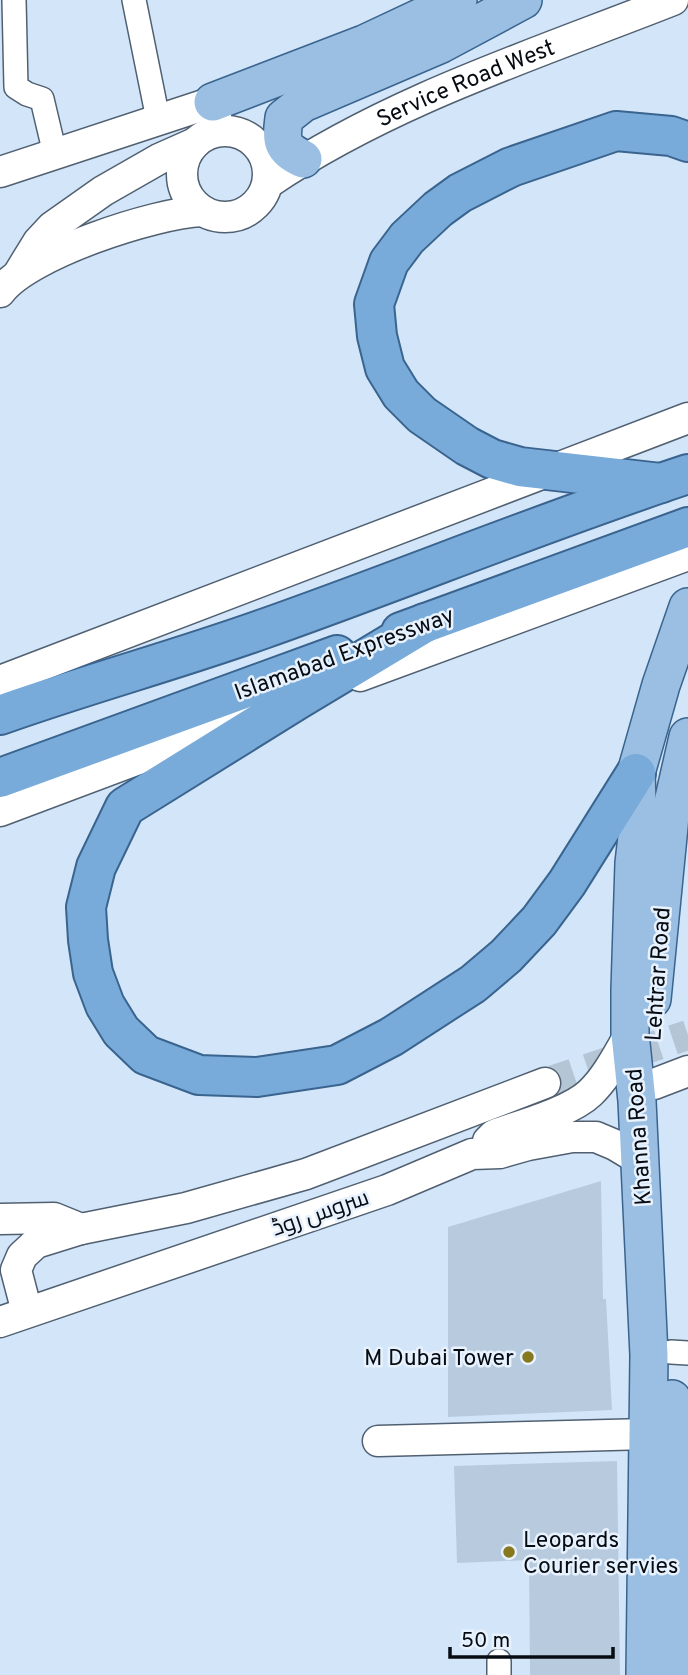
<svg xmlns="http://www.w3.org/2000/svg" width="688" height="1675" viewBox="0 0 688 1675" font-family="Overpass,Cairo,sans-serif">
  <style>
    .building { fill: #b8cade }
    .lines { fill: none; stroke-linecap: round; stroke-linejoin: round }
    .tertiary-tunnel { stroke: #b4c5d6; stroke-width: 30; stroke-dasharray: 30 15; stroke-linecap: butt }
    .minor-casing { stroke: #506071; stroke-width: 26 }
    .tertiary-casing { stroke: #506071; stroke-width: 33 }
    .primary-casing { stroke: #3a648e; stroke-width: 40 }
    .trunk-casing { stroke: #3a648e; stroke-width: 42 }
    .minor { stroke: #fff; stroke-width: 23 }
    .tertiary { stroke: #fff; stroke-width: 30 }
    .primary { stroke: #9abfe3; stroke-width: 37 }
    .trunk { stroke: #78aada; stroke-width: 38 }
    .poi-dot { fill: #87781d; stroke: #e7f2fe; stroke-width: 2.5 }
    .labels { text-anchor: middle; stroke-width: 5; stroke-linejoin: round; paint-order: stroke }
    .street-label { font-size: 23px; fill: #070c13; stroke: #e7f2fe }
    .poi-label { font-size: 23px; fill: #070c13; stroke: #e7f2fe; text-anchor: end }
  </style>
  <rect width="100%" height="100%" fill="#d3e6f9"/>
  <g class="building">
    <path d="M 601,1181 L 603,1299 L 606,1299 L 612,1410 L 448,1417 L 448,1227 Z"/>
    <path d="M 617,1461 L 620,1675 L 530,1675 L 529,1560 L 457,1563 L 454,1466 Z"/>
  </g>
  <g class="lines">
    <path class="tertiary-tunnel" d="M 545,1083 L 688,1035"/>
    <defs>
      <g id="minor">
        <path d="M 14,0 L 16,87 L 27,94 L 42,99 L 55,154"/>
        <path d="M 134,0 L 158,119"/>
        <path d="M 671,1352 L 688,1353"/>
        <path d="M 499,1675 L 499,1661"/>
      </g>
      <g id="tertiary">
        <circle cx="225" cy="174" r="43"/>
        <path d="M 0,172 L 213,102 L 217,122"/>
        <path id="s1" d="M 268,183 C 391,100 536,54 673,0"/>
        <path d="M 19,273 L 38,242 L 52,227 L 103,191 L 159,159 L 195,143"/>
        <path d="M 0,292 C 28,254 155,213 202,211"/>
        <path d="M 360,676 L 688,555"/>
        <path d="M 0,681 L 688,418"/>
        <path d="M 0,811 L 245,719"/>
        <path d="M 654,1084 L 688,1071"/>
        <path d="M 488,1141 L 494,1135 C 521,1125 570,1112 590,1093 C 607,1077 618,1054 630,1034"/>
        <path d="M 0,1219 L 54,1218 L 81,1229"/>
        <path d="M 27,1312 L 16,1270 L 22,1256 L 36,1243 L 81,1229 L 186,1208 L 306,1174 L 545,1083"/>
        <path d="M 0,1322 L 387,1190 L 472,1154 L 500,1153 L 528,1145 L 572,1137 L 596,1137 L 615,1145 L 640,1160"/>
        <path d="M 378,1441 L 648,1434"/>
      </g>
      <g id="primary">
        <path d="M 213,102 L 364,44 L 458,0"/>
        <path d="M 303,159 C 281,148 281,142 284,118 L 303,103 L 441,44 L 523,0"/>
        <path d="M 652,999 L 670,816 L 688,737"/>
        <path d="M 672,1399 L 679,1675"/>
        <path d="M 645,1675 L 649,1355 L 637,1101 L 630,1034 L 630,990 L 634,863 L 638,828 L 636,773 L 661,685 L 688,607"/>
      </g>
      <g id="trunk">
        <path d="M 661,483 L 520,467 L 492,459 L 467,446 L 422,415 L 401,394 L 385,368 L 377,336 L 374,304 L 389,262 L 407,238 L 438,209 L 460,193 L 511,167 L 616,131 L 671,136 L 688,142"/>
        <path d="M 425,623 L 297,700 L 125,807 L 96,867 L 86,907 L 88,940 L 93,973 L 105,1005 L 121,1031 L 146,1055 L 199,1075 L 257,1077 L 337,1065 L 391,1037 L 473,984 L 506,956 L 539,921 L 567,883 L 636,773"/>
        <path d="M 401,632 L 688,527"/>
        <path d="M 0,715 C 87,684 176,660 263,629 C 405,579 545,521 688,474"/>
        <path d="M 0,778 L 337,655"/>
      </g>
    </defs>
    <use href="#minor" class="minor-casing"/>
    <use href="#tertiary" class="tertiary-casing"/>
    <use href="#primary" class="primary-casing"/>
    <use href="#trunk" class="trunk-casing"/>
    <use href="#minor" class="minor"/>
    <use href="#tertiary" class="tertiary"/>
    <use href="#primary" class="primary"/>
    <use href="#trunk" class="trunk"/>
  </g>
  <g class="poi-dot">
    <circle cx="528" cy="1357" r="7"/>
    <circle cx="509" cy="1552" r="7"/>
  </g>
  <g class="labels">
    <g class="street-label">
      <text dy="8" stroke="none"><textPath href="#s1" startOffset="222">Service Road West</textPath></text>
      <text transform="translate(344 653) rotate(-20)" y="8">Islamabad Expressway</text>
      <text transform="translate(657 974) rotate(-86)" y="8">Lehtrar Road</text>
      <text transform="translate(638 1137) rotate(-94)" y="8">Khanna Road</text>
      <text transform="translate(320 1212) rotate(-19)" y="8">سروس روڈ</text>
    </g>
    <g class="poi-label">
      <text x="514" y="1365">M Dubai Tower</text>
      <text x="523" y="1547" text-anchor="start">Leopards<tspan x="523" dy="26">Courier servies</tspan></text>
    </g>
  </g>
  <path d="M450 1647v10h163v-10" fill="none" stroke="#070c13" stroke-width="3.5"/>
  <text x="461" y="1647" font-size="21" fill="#070c13" stroke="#e7f2fe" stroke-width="5" paint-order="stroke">50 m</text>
</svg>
